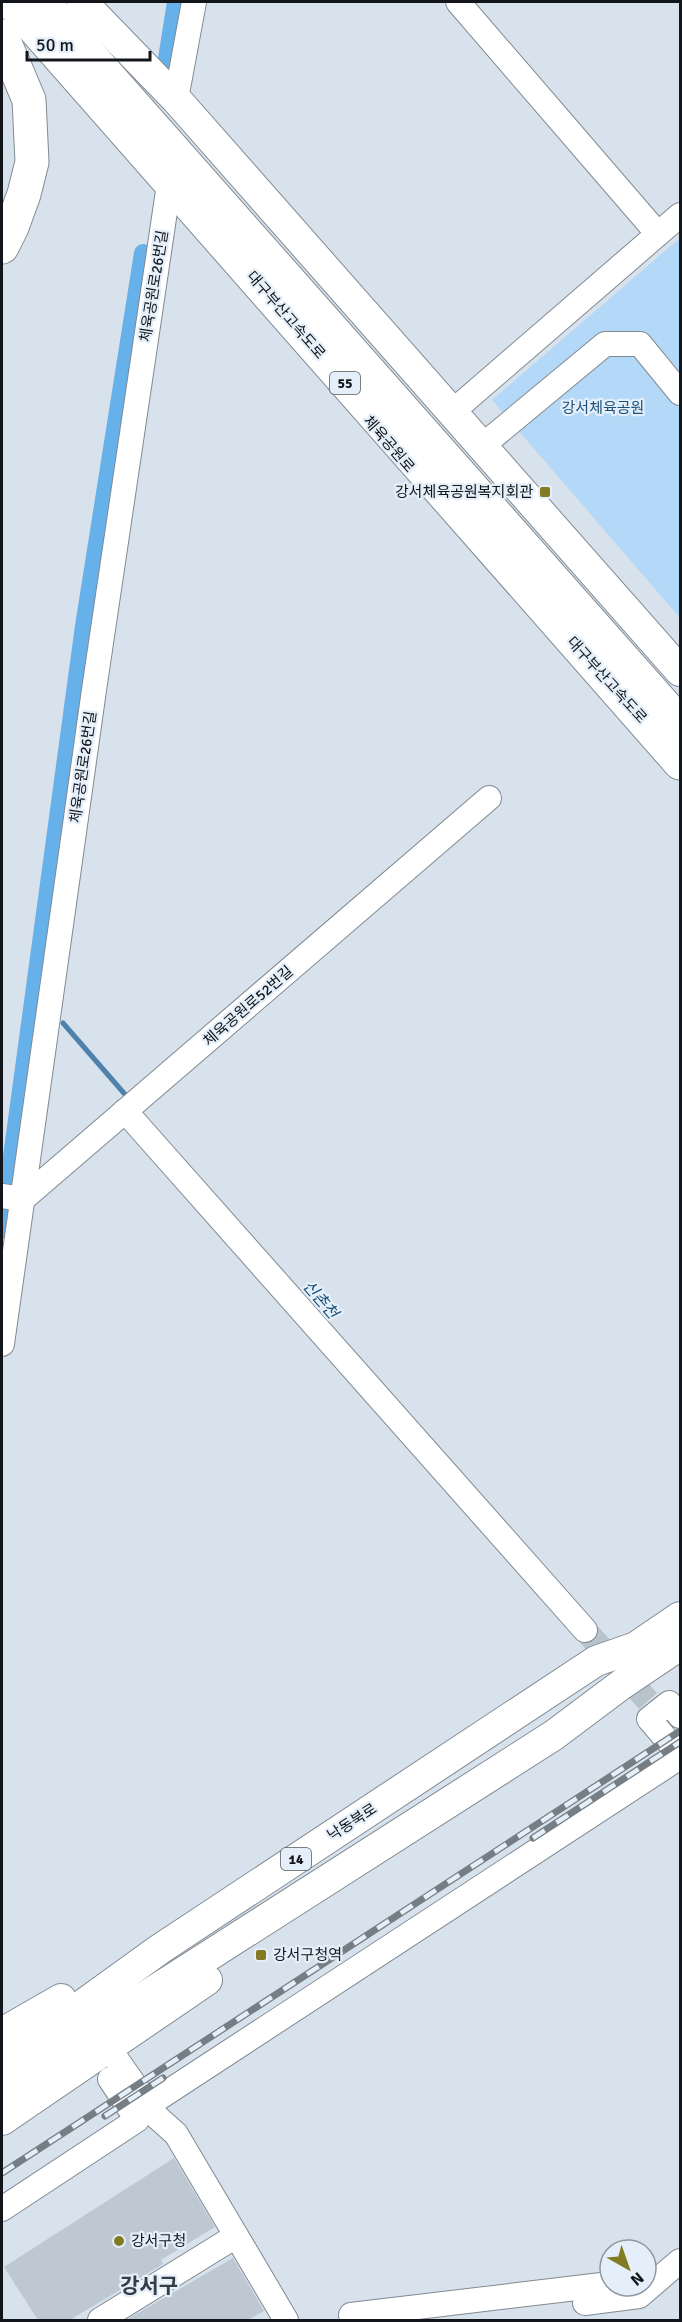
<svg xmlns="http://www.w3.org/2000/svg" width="682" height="2322" viewBox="0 0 682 2322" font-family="Signika,'Noto Sans KR',sans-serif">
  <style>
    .green { fill: #b4d8f7 }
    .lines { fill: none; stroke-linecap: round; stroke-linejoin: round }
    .stream { stroke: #4e82ac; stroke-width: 5 }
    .canal { stroke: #67b1eb; stroke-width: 18 }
    .building { fill: #bdc8d2 }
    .minor-tunnel { stroke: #b9c3cc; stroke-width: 24; stroke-dasharray: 24 12; stroke-linecap: butt }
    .minor-casing { stroke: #808a93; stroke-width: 26 }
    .major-casing { stroke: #808a93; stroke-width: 32 }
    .highway-casing { stroke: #808a93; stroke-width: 35 }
    .minor { stroke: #fff; stroke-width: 24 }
    .major { stroke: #fff; stroke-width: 30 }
    .highway { stroke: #fff; stroke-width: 33 }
    .rail-casing { stroke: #767e85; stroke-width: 7 }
    .rail { stroke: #e4effa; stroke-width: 4.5; stroke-dasharray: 14; stroke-linecap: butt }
    .poi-dot { fill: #837b21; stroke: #e4effa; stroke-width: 2 }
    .labels { text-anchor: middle; stroke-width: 4.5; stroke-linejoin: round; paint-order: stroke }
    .shield { fill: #e4effa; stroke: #51575d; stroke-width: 1.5 }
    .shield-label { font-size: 14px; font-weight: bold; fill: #12161a }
    .street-label { font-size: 15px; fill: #12161a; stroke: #e4effa }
    .park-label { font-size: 15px; fill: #1a5077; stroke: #e4effa }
    .poi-label { font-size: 15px; fill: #12161a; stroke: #e4effa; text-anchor: start }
    .water-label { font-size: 16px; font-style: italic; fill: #154c73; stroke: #e4effa }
    .district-label { font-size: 21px; font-weight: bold; fill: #353e46; stroke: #e4effa }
  </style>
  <rect width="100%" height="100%" fill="#d7e2ec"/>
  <path class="green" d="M 680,238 L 680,618 L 492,400 Z"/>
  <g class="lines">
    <g class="stream">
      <path d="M 35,991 L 43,1000"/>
      <path d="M 63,1023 L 129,1099"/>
    </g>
    <g class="canal">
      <path d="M 166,65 L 176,2"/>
      <path d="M 2,1230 L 84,626 L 143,253"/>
    </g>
  </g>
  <g class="building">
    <path d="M 174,2158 L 215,2227 L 161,2260 L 163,2264 L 70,2320 L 38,2320 L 4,2267 Z"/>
    <path d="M 233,2258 L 264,2311 L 248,2320 L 126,2320 Z"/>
  </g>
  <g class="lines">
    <path class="minor-tunnel" d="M 585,1630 L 648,1701"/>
    <defs>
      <g id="minor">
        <path d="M 176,99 L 194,2"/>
        <path d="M 658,234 L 680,215"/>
        <path d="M 452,412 L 658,234 L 458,2"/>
        <path d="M 482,446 L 605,344 L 640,344 L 680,393"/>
        <path d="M 125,1111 L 585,1630"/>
        <path d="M 2,1196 L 23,1199 L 489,798"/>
        <path d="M 2,1344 L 94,690 L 168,191"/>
        <path d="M 680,1716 L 669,1703 L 649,1719 L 680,1755"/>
        <path d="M 108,2047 L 157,2117 L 176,2134 L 286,2320"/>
        <path d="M 148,2105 L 680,1757"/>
        <path d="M 2,2209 L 137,2120 L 110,2079"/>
        <path d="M 585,2303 L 639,2296 L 680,2261"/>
        <path d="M 351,2315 L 610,2284"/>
        <path d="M 100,2320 L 236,2236"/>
      </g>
      <g id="major">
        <path d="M 82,2 L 176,99 L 680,671"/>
        <path d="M 2,2033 L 61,1999"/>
        <path d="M 2,2063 L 160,1949 L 596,1661 L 636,1647 L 680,1617"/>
        <path d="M 2,2088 L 554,1735 L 622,1684 L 680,1645"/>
        <path d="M 2,2120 L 207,1980"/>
      </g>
      <g id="highway">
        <path d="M 11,2 L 680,763"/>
        <path d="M 43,2 L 680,723"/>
        <path d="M 2,36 L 29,100 L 32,162 L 24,194 L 12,227 L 2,247"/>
      </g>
    </defs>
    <use href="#minor" class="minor-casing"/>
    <use href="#major" class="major-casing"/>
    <use href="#highway" class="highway-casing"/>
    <use href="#minor" class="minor"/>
    <use href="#major" class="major"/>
    <use href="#highway" class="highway"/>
    <defs>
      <g id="rail">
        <path d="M 533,1838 L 680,1742"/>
        <path d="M 105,2116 L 163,2078"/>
        <path d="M 2,2173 L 680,1731"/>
      </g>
    </defs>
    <use href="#rail" class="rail-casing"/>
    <use href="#rail" class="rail"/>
  </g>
  <g class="poi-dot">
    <rect x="539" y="486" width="12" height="12" rx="3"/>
    <rect x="255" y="1949" width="12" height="12" rx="3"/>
    <circle cx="119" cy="2241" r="6"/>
  </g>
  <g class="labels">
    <g class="shield">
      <rect x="330" y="372" width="30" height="22" rx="4.5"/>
      <rect x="281" y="1848" width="30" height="22" rx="4.5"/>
    </g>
    <g class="shield-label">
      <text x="345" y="388">55</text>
      <text x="296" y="1864">14</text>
    </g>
    <g class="street-label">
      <text transform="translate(154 286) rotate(-81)" y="5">체육공원로26번길</text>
      <text transform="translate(286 315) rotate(49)" y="5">대구부산고속도로</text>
      <text transform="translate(389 444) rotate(49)" y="5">체육공원로</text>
      <text transform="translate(607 680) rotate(48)" y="5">대구부산고속도로</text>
      <text transform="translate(83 767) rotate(-82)" y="5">체육공원로26번길</text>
      <text transform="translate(248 1006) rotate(-41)" y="5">체육공원로52번길</text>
      <text transform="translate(352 1822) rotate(-33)" y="5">낙동북로</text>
    </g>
    <g class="park-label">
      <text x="603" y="413">강서체육공원</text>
    </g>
    <g class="poi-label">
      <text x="533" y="497" text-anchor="end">강서체육공원복지회관</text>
      <text x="273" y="1960">강서구청역</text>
      <text x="131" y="2246">강서구청</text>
    </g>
    <g class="water-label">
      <text transform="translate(321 1299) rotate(49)" y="6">신촌천</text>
    </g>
    <g class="district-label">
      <text x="149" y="2293">강서구</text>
    </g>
  </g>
  <rect width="682" height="2322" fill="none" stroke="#12161a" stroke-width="6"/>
  <g transform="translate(628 2268) rotate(140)"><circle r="28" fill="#e4effa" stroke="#9098a0" stroke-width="1.5"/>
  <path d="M0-4.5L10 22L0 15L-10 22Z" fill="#837b21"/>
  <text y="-9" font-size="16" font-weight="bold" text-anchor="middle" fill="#12161a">N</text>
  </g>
  <path d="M27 51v9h123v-9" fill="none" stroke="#12161a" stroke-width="3"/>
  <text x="36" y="51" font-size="18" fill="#12161a" stroke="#e4effa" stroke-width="4.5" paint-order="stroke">50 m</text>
</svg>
